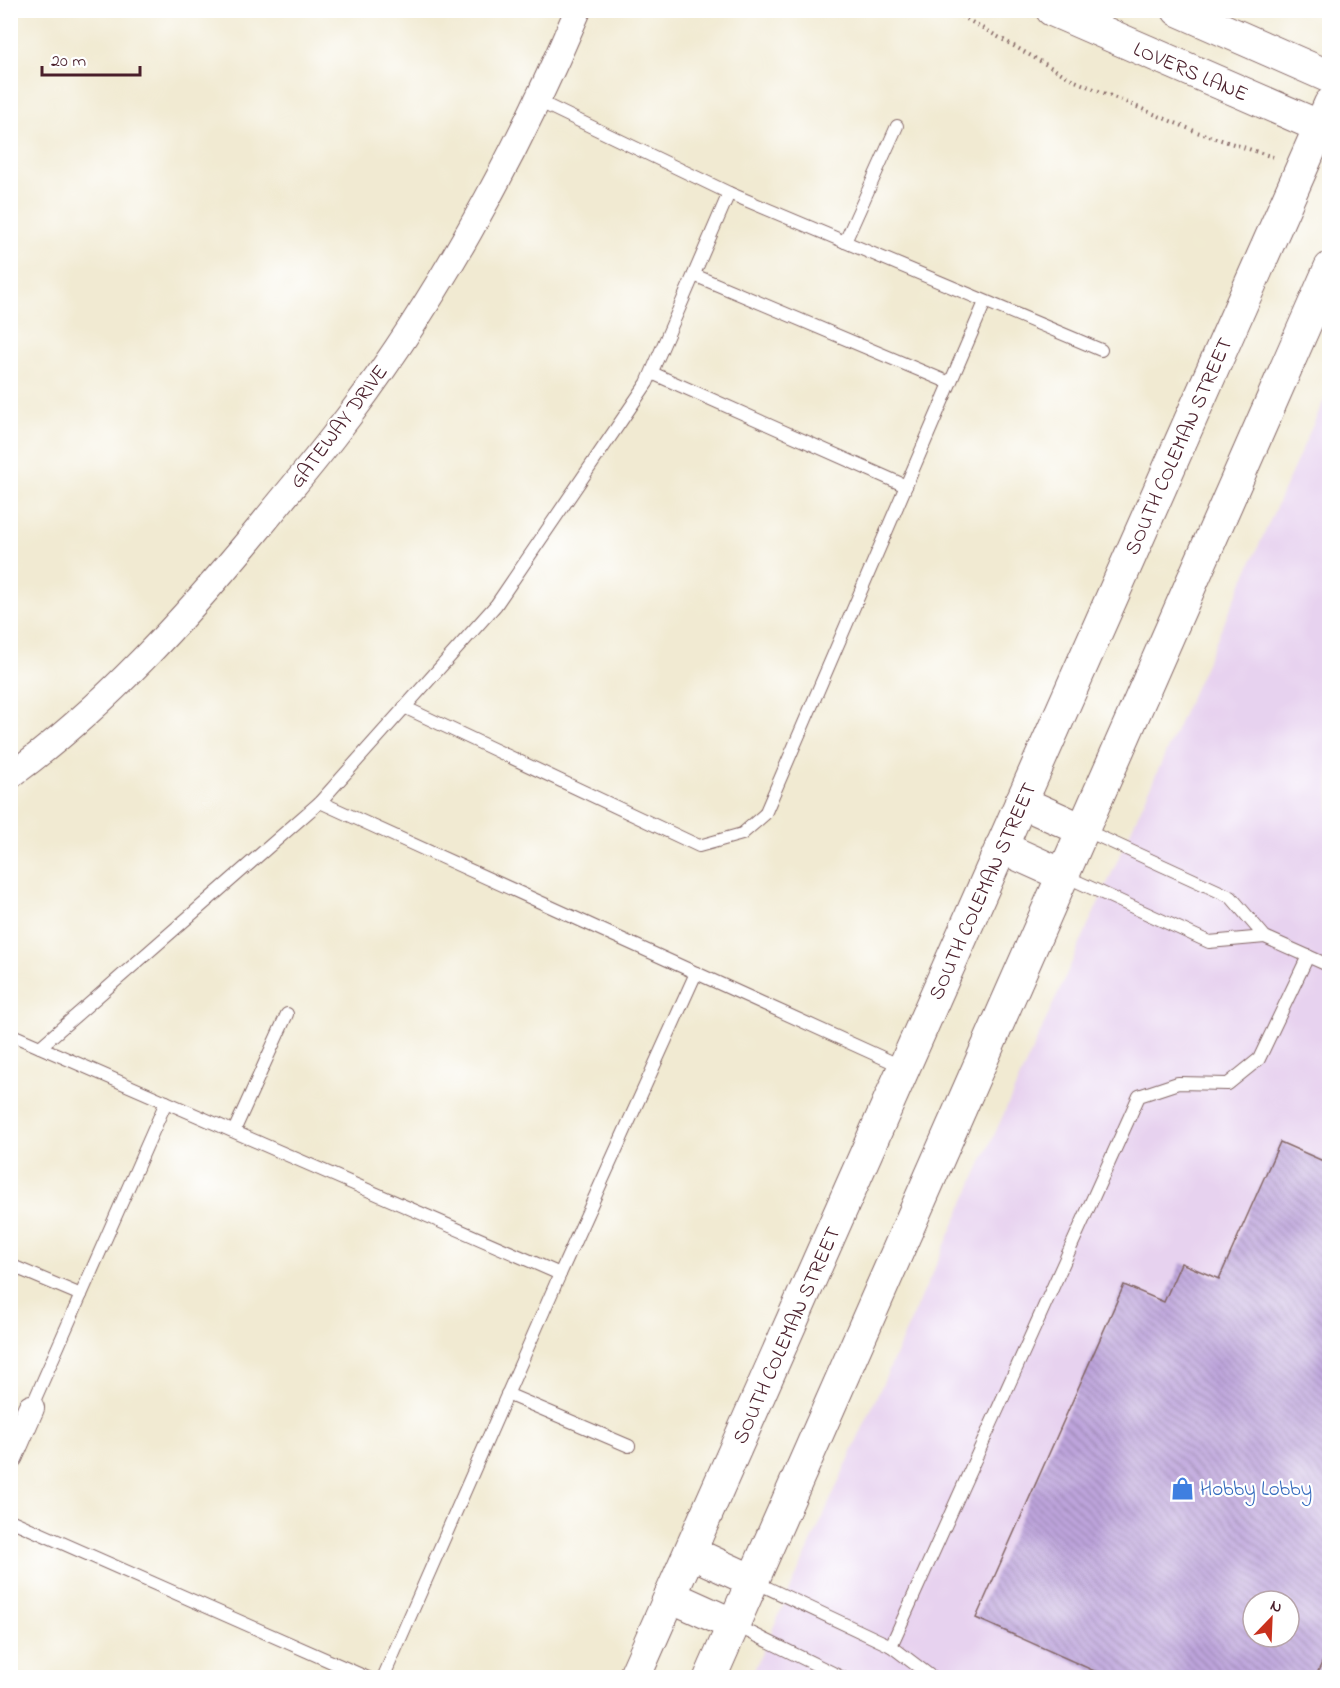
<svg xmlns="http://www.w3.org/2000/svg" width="1340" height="1688" viewBox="0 0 1340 1688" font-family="'Indie Flower',sans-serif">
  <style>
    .built { fill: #e7d2ef; fill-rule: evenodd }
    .building { fill: url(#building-back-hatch); fill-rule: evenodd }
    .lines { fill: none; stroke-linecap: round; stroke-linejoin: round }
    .service-casing { stroke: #846665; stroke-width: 14 }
    .minor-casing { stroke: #846665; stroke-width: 28 }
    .tertiary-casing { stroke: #846665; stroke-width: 34 }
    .path { stroke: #846665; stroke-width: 4; stroke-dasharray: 1.5 4.5; stroke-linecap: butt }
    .service { stroke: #fff; stroke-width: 12 }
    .minor { stroke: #fff; stroke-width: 26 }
    .tertiary { stroke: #fff; stroke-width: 32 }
    .labels { text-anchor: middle; stroke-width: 4.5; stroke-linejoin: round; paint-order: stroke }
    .street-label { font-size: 21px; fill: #4a1f2b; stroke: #fff }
    .shop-label { font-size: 21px; fill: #366cbe; stroke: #fff; text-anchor: start }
  </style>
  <defs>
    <pattern id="building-back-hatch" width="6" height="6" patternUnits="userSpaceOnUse" patternTransform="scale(1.5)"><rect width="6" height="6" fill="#bda4dc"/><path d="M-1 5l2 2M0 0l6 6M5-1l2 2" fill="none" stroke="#9c85b3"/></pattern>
  </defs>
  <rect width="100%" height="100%" fill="#fff"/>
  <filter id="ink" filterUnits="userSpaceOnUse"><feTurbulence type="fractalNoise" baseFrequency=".0167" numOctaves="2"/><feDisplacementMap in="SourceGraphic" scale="12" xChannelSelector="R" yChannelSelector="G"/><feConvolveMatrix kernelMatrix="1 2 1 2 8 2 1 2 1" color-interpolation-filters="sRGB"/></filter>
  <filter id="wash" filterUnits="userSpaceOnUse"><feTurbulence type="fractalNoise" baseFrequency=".008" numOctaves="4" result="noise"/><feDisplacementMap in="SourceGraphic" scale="24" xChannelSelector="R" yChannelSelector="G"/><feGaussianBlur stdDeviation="1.35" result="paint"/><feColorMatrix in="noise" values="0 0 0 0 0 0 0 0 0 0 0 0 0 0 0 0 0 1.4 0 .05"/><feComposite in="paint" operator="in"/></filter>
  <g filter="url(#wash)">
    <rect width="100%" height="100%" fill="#f1ead2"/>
    <path class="built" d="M 1329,389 L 1329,1677 L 751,1677 ZM 1253,1601 L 1289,1601 L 1289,1637 L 1253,1637 Z"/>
    <g id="blocks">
      <path class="building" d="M 1280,1142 L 1330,1164 L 1330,1645 L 1315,1678 L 1110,1678 L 976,1618 L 1124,1285 L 1164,1302 L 1181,1263 L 1219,1279 ZM 1253,1601 L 1289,1601 L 1289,1637 L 1253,1637 Z"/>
    </g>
  </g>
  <g filter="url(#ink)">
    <use href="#blocks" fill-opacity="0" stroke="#846665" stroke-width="1.5"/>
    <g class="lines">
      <defs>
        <g id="service">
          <path d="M 538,101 L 729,193 L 1101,350"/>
          <path d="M 845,242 L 897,126"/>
          <path d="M 694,275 L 950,383"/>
          <path d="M 652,373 L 906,486"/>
          <path d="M 404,707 L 699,846 L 742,834 L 765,814 L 985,302"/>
          <path d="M 320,802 L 903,1067"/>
          <path d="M 1085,830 L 1231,897 L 1265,937 L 1330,966"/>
          <path d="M 1063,875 L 1209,942 L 1265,937"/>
          <path d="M 10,1034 L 560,1274 L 383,1678"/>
          <path d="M 40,1047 L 320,802 L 496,605 L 647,383 L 729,193"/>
          <path d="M 234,1131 L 287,1014"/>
          <path d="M 10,1265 L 81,1295"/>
          <path d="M 560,1274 L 696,973"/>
          <path d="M 507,1394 L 629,1446"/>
          <path d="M 31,1408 L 166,1102"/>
          <path d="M 10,1520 L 368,1678"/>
          <path d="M 753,1581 L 891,1646 L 933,1678"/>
          <path d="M 735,1625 L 843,1678"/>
          <path d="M 891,1646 L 1139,1096 L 1178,1083 L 1228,1084 L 1259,1059 L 1308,956"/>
        </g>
        <g id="minor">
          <path d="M 10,776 C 104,708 187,616 260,527 C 284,497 309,468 333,437 C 432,310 515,159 578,10"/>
          <path d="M 10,1456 L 31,1408"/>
        </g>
        <g id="tertiary">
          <path d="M 1052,10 L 1330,131"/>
          <path d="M 1178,10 L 1330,77"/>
          <path d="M 1021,802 L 1083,830"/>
          <path d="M 1001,847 L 1063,875"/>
          <path d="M 690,1552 L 753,1581"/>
          <path d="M 670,1596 L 734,1625"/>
          <path d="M 634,1678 L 1330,104"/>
          <path d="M 710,1678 L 1330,268"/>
        </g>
      </defs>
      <use href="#service" class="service-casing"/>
      <use href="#minor" class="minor-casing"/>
      <use href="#tertiary" class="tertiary-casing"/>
      <path class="path" d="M 951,10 L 1075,81 L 1197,132 L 1273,157"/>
      <use href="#service" class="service"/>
      <use href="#minor" class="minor"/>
      <use href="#tertiary" class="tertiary"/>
    </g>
  </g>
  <defs>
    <symbol id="shop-bare" viewBox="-9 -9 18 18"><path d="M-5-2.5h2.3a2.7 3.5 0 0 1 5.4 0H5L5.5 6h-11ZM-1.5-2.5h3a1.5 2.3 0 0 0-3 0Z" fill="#3f7fe0" stroke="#fff" stroke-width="2.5" paint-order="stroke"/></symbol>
  </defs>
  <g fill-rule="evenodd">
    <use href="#shop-bare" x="1166" y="1472" width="33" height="33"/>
  </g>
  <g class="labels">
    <g class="street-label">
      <text transform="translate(1191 71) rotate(23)" y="7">LOVERS LANE</text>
      <text transform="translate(338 426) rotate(-53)" y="7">GATEWAY DRIVE</text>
      <text transform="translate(1178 446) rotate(-66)" y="7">SOUTH COLEMAN STREET</text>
      <text transform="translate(982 891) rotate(-66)" y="7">SOUTH COLEMAN STREET</text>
      <text transform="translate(786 1335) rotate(-66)" y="7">SOUTH COLEMAN STREET</text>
    </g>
    <g class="shop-label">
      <text x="1200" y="1495">Hobby Lobby</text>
    </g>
  </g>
  <rect width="1340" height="1688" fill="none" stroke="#fff" stroke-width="36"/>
  <g transform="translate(1271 1619) rotate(23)"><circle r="28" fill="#ffffff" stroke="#b7a5aa" stroke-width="1.5"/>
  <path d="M0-4.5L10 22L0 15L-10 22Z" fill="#c8321e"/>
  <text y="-9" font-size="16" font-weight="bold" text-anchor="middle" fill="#4a1f2b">N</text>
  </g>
  <path d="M42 66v9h98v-9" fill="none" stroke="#4a1f2b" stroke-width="3"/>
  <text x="51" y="66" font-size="18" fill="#4a1f2b" stroke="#ffffff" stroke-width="4.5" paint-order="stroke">20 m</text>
</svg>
